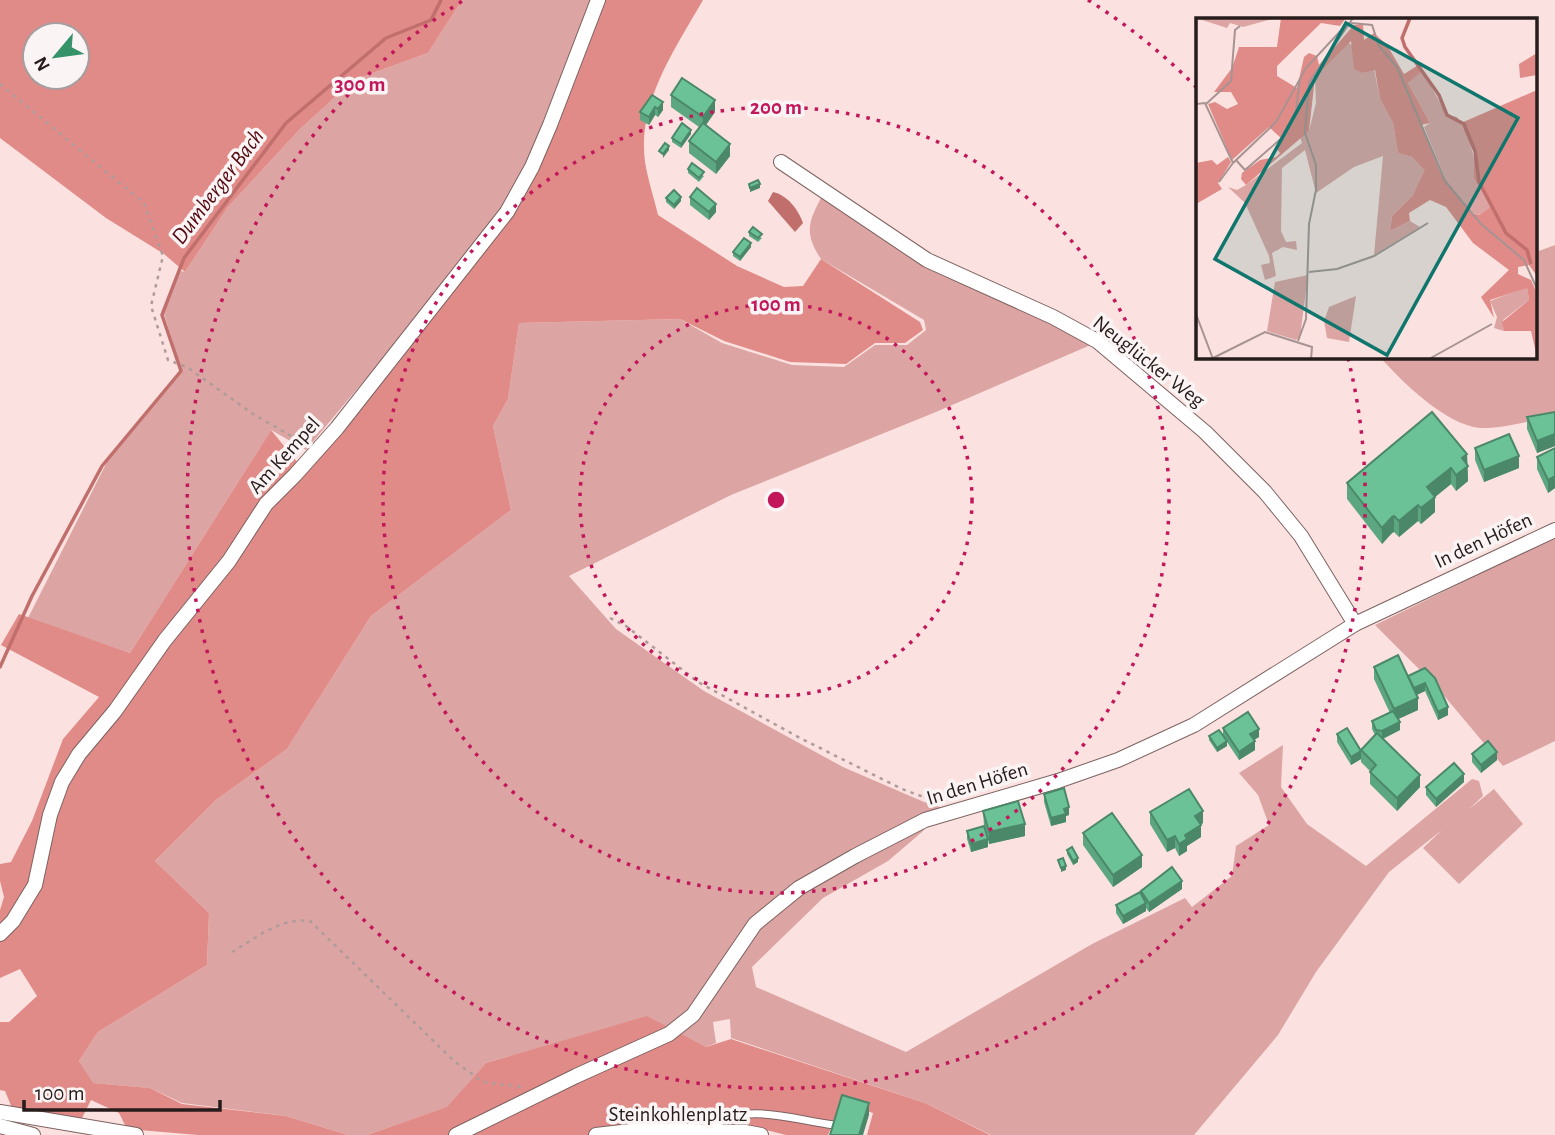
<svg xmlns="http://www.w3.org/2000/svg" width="1555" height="1135" viewBox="0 0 1555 1135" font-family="'Alegreya Sans',sans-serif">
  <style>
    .green { fill: #dca5a3 }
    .forest { fill: #e08b88; fill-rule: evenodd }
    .water { fill: #c16f6d }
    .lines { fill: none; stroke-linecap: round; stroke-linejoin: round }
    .stream { stroke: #c16f6d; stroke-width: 3.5 }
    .lane-casing { stroke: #7d6261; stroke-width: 9 }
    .street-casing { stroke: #7d6261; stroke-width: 16 }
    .path { stroke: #af9b9a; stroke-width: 2.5; stroke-dasharray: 3.5 5; stroke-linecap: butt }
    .lane { stroke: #fff; stroke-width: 7 }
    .street { stroke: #fff; stroke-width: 14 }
    .wall { fill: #5ca782 }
    .shaded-wall { fill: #4b886a }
    .building { fill: #6bc297; stroke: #4b886a; stroke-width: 2 }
    .ring { fill: none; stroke: #c2185b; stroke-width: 3.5; stroke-dasharray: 3.5 7 }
    .labels { text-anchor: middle; stroke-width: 7; stroke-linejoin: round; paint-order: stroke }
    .street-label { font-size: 21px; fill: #271c1c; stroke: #faf4f4 }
    .water-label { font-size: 23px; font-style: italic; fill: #570a13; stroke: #faf4f4 }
    .inset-river { fill: none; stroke: #c16f6d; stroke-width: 3.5 }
    .inset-road { fill: none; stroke: #a69392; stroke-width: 2 }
    .view { fill: #0f766e; fill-opacity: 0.15; stroke: #0f766e; stroke-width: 3.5 }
    .inset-edge { fill: none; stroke: #271c1c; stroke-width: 3.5 }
    .centre { fill: #c2185b; stroke: #faf4f4; stroke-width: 3.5 }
    .ring-label { font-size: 21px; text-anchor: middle; font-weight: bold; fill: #c2185b; stroke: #faf4f4; stroke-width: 7; stroke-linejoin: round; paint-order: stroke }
  </style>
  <rect width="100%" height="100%" fill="#fbe2e0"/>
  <g class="green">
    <path d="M 462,0 L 593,0 L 565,83 L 515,191 L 475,248 L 306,450 L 271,430 L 130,653 L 28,618 L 110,456 L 182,371 L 164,314 L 181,271 L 185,272 L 228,207 L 300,129 L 354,80 L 428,53 Z"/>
    <path d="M 823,194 L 877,232 L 1093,344 L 936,412 L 731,495 L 569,576 L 616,629 L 704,691 L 843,767 L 924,802 L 943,808 L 922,832 L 888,861 L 823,898 L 752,967 L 756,987 L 906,1052 L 1092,944 L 1185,898 L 1192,907 L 1232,876 L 1236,846 L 1269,825 L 1258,795 L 1239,773 L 1283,745 L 1281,787 L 1307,824 L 1366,866 L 1472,779 L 1479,781 L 1483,796 L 1468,810 L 1494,789 L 1523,824 L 1459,884 L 1423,848 L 1442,830 L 1389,872 L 1316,972 L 1278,1035 L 1194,1135 L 991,1135 L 925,1103 L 731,1038 L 730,1019 L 713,1022 L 716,1043 L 706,1047 L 646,1017 L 486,1063 L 448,1107 L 367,1135 L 348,1135 L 286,1116 L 182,1103 L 150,1088 L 92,1083 L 79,1061 L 98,1032 L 207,965 L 209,913 L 155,861 L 216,800 L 287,749 L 371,616 L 511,510 L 493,426 L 508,399 L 519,323 L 680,319 L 722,343 L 792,365 L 844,367 L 875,345 L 907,345 L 926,330 L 924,320 L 821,259 C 803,232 809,221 823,194 Z"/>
    <path d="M 1555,245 L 1555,416 C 1531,420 1504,429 1480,428 C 1446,425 1402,382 1380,357 L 1536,357 L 1536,252 Z"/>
    <path d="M 1555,537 L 1555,741 L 1503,766 L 1436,686 L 1375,625 Z"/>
  </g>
  <g class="forest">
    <path d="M 0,0 L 462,0 L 428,53 L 354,80 L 300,129 L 228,207 L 185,272 L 164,254 L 106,218 L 0,138 ZM 35,35 L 77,35 L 77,77 L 35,77 Z"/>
    <path d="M 595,0 L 703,0 C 675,49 637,103 645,162 C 648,180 654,198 658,215 L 737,266 L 784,287 L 803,286 L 821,259 L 920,322 L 923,330 L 905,343 L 875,343 L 846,364 L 790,362 L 724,341 L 680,319 L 519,323 L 508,399 L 493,426 L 511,510 L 371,616 L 287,749 L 216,800 L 155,861 L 209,913 L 207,965 L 98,1032 L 79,1061 L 93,1083 L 150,1088 L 182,1104 L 286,1116 L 348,1135 L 198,1135 L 127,1129 L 119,1113 L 91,1100 L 81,1120 L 12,1108 L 5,1091 L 0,1090 L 0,1022 L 9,1022 L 37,996 L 20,969 L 0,978 L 0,910 L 4,897 L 0,881 L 0,864 L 11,862 L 32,821 L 63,739 L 99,697 L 1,645 L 19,614 L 130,653 L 271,430 L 306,473 L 496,235 L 522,194 Z"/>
    <path d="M 647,1016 L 706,1047 L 731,1039 L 925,1103 L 990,1135 L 867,1135 L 873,1113 L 841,1103 L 828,1135 L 786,1135 L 762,1129 L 727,1135 L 695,1109 L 614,1135 L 367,1135 L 447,1107 L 486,1063 Z"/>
  </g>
  <path class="water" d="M 773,192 C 787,195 798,209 803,223 L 795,232 L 768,201 Z"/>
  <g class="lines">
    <path class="stream" d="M 0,667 L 32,596 L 102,466 L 181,371 L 162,315 L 184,258 L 286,123 L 386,38 L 431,20 L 441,0"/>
    <defs>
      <path id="lane" d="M 710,1128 C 747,1101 793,1120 834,1125"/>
      <g id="street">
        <path d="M 781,162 L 927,260 L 1053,317 L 1097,341 L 1205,432 L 1265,492 L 1301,536 L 1355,624"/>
        <path d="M 0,934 L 13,921 L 35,885 L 50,815 L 62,782 L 79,754 L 115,711 L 165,640 L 229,561 L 266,504 L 295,475 L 337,428 L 507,212 L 532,167 L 550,125 L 598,0"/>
        <path d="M 0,1112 L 136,1135"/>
        <path d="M 0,1126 L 33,1135"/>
        <path d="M 456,1135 L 576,1076 L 669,1034 L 693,1015 L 755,924 L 799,888 L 855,856 L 925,820 L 1058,781 L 1118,760 L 1194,725 L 1355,624 L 1555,530"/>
        <path d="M 596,1135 L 639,1130 L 745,1132 L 761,1135"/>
      </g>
    </defs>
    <use href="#lane" class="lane-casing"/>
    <use href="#street" class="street-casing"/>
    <g class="path">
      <path d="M 0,84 L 144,203 L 163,256 L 151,306 L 168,360 L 187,367 L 253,414 L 305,444"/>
      <path d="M 610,618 L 626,626 L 698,682 L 800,738 L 902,789 L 921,796 L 947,799"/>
      <path d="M 232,952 C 256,938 281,917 310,921 L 454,1061 L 483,1082 L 522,1087"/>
    </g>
    <use href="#lane" class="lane"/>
    <use href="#street" class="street"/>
  </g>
  <g class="wall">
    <path d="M 671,95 L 715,112 L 706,125 L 730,156 L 716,174 L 689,153 L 689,141 L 699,127 L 671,107 Z"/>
    <path d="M 663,102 L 663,110 L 658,117 L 655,115 L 649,125 L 640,120 L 640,112 Z"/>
    <path d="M 691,134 L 681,148 L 672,142 L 672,138 Z"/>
    <path d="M 688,169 L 704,176 L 699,182 L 688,173 Z"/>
    <path d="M 690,197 L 716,212 L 709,220 L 690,205 Z"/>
    <path d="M 666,198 L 681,201 L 674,209 L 666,202 Z"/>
    <path d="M 749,232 L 762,238 L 758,242 L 749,236 Z"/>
    <path d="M 751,247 L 740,261 L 733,256 L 733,252 Z"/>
    <path d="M 1555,412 L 1555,446 L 1537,453 L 1527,429 L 1527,417 Z"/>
    <path d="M 1475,448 L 1519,468 L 1484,482 L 1475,460 Z"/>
    <path d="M 1555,448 L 1555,488 L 1548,493 L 1537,469 L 1537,457 Z"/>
    <path d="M 1467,454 L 1468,481 L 1456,491 L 1451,484 L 1435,497 L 1435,512 L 1421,524 L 1418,521 L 1399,537 L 1394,532 L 1392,533 L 1382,544 L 1347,499 L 1347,483 Z"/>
    <path d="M 1374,667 L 1408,676 L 1425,668 L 1448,715 L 1438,720 L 1425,691 L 1417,695 L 1418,710 L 1398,719 L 1400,730 L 1383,739 L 1420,787 L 1397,811 L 1370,784 L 1370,771 L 1361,762 L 1361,759 L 1351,765 L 1337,742 L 1337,734 L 1361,751 L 1375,735 L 1372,729 L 1372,721 L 1390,713 L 1374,679 Z"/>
    <path d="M 1223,728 L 1259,737 L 1254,740 L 1255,750 L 1239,760 L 1227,742 L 1227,746 L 1217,752 L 1209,740 L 1209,736 L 1223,736 Z"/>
    <path d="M 1472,754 L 1497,760 L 1481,773 L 1472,762 Z"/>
    <path d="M 1464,782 L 1436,807 L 1426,795 L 1426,787 Z"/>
    <path d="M 1044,794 L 1069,815 L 1066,816 L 1066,822 L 1051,826 L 1044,802 Z"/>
    <path d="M 983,811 L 1025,836 L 989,844 L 988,840 L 988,847 L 971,852 L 967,839 L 967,831 L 984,826 Z"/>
    <path d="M 1150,812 L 1203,823 L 1200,825 L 1201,837 L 1187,846 L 1187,851 L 1179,856 L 1175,848 L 1167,852 L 1150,824 Z"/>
    <path d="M 1083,833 L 1142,867 L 1113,887 L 1083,845 Z"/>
    <path d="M 1067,850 L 1078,862 L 1073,865 L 1067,854 Z"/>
    <path d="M 1182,889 L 1149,912 L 1146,908 L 1146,911 L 1123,924 L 1116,913 L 1116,905 L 1140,892 Z"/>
  </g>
  <g class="shaded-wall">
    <path d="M 715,100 L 715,112 L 703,129 L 703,117 Z"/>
    <path d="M 663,102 L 663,110 L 658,117 L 658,109 Z"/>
    <path d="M 655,107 L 655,115 L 649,125 L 649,117 Z"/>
    <path d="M 691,130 L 691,134 L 681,148 L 681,144 Z"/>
    <path d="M 730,144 L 730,156 L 716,174 L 716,162 Z"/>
    <path d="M 669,146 L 669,150 L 663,158 L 663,154 Z"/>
    <path d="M 760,184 L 760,188 L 750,192 L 750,188 Z"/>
    <path d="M 681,197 L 681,201 L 674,209 L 674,205 Z"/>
    <path d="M 716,204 L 716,212 L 709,220 L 709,212 Z"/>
    <path d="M 751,243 L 751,247 L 740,261 L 740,257 Z"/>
    <path d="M 1555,434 L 1555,446 L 1537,453 L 1537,441 Z"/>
    <path d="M 1467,454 L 1468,481 L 1456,491 L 1456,475 L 1462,458 Z"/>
    <path d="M 1519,456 L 1519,468 L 1484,482 L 1484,470 Z"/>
    <path d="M 1451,468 L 1451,484 L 1435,497 L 1435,512 L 1421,524 L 1421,508 L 1427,487 Z"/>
    <path d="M 1555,476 L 1555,488 L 1548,493 L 1548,480 Z"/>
    <path d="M 1418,505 L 1418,521 L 1399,537 L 1399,521 Z"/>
    <path d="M 1394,516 L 1394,532 L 1392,533 L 1382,544 L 1382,528 L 1392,517 Z"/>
    <path d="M 1425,683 L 1425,691 L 1412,697 L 1412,689 Z"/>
    <path d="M 1418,698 L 1418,710 L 1394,721 L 1394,709 Z"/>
    <path d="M 1448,707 L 1448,715 L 1438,720 L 1438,712 Z"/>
    <path d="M 1400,722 L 1400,730 L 1382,739 L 1382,731 Z"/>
    <path d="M 1259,729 L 1259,737 L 1250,742 L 1250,734 Z"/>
    <path d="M 1227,741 L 1227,746 L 1217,752 L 1217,748 Z"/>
    <path d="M 1255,741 L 1255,750 L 1239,760 L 1239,752 Z"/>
    <path d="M 1361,751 L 1361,759 L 1351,765 L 1351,757 Z"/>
    <path d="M 1497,752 L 1497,760 L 1481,773 L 1481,765 Z"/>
    <path d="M 1464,774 L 1464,782 L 1436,807 L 1436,799 Z"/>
    <path d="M 1420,775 L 1420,787 L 1397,811 L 1397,798 Z"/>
    <path d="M 1069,807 L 1069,815 L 1066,816 L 1066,822 L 1051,826 L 1051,818 L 1064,809 Z"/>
    <path d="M 1203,811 L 1203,823 L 1195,828 L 1195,816 Z"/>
    <path d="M 1025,824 L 1025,836 L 989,844 L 989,832 Z"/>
    <path d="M 1201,825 L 1201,837 L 1187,846 L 1187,851 L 1179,856 L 1179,844 L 1185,835 Z"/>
    <path d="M 1175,836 L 1175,848 L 1167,852 L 1167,840 Z"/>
    <path d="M 988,839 L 988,847 L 971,852 L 971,844 Z"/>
    <path d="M 1142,855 L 1142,867 L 1113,887 L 1113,875 Z"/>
    <path d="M 1078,858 L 1078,862 L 1073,865 L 1073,861 Z"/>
    <path d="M 1066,866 L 1066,870 L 1061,872 L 1061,868 Z"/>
    <path d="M 1182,881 L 1182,889 L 1149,912 L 1149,903 Z"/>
    <path d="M 1146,903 L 1146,911 L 1123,924 L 1123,916 Z"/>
    <path d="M 869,1103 L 869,1115 L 863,1135 L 859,1135 Z"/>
  </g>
  <g class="building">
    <path d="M 682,78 L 715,100 L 703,117 L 671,95 Z"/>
    <path d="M 652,95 L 663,102 L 658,109 L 655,107 L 649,117 L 640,112 Z"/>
    <path d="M 682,123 L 691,130 L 681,144 L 672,138 Z"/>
    <path d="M 703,123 L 730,144 L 716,162 L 689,141 Z"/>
    <path d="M 665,143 L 669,146 L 663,154 L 659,151 Z"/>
    <path d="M 692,163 L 704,172 L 699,178 L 688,169 Z"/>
    <path d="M 758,180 L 760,184 L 750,188 L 749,184 Z"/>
    <path d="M 697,188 L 716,204 L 709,212 L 690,197 Z"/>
    <path d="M 674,190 L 681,197 L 674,205 L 666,198 Z"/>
    <path d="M 753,227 L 762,234 L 758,238 L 749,232 Z"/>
    <path d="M 744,238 L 751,243 L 740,257 L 733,252 Z"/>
    <path d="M 1432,412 L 1467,454 L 1462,458 L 1468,466 L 1456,475 L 1451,468 L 1427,487 L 1435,497 L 1421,508 L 1418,505 L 1399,521 L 1394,516 L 1392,517 L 1382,528 L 1347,483 Z"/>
    <path d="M 1555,412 L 1555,434 L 1537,441 L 1527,417 Z"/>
    <path d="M 1509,434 L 1519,456 L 1484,470 L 1475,448 Z"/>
    <path d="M 1555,448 L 1555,476 L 1548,480 L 1537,457 Z"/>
    <path d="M 1398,655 L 1418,698 L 1394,709 L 1374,667 Z"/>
    <path d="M 1425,668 L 1435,678 L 1448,707 L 1438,712 L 1425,683 L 1414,688 L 1408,676 Z"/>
    <path d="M 1393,711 L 1400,722 L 1382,731 L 1376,730 L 1372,721 Z"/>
    <path d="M 1248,712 L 1259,729 L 1250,734 L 1255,741 L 1239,752 L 1223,728 Z"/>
    <path d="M 1347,728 L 1361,751 L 1351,757 L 1337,734 Z"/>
    <path d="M 1219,730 L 1227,741 L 1217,748 L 1209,736 Z"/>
    <path d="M 1377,733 L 1420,775 L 1397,798 L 1370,772 L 1376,765 L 1361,750 Z"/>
    <path d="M 1488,741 L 1497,752 L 1481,765 L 1472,754 Z"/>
    <path d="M 1454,763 L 1464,774 L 1436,799 L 1426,787 Z"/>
    <path d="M 1064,788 L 1069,807 L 1064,809 L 1066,814 L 1051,818 L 1044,794 Z"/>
    <path d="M 1189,789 L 1203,811 L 1195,816 L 1201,825 L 1185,835 L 1187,839 L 1179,844 L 1175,836 L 1167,840 L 1150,812 Z"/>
    <path d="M 1018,801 L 1025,824 L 989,832 L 983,811 Z"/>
    <path d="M 1112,813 L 1142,855 L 1113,875 L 1083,833 Z"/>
    <path d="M 984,826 L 988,839 L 971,844 L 967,831 Z"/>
    <path d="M 1072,847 L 1078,858 L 1073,861 L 1067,850 Z"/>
    <path d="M 1063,858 L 1066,866 L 1061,868 L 1058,860 Z"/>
    <path d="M 1172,867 L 1182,881 L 1149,903 L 1141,891 Z"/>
    <path d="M 1140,892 L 1146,903 L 1123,916 L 1116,905 Z"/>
    <path d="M 842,1095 L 869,1103 L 859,1135 L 830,1135 Z"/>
  </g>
  <g class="ring">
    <circle cx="776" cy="500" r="196"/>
    <circle cx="776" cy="500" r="393"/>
    <path d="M1088 0A589 589 0 0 1 1196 87M1348 358A589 589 0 1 1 464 0"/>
  </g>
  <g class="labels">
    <g class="street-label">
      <text transform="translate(1149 361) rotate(38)" y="7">Neuglücker Weg</text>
      <text transform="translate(284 455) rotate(-48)" y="7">Am Kempel</text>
      <text transform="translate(1483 540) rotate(-25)" y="7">In den Höfen</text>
      <text transform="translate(977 783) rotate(-17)" y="7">In den Höfen</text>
      <text x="678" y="1121">Steinkohlenplatz</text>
    </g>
    <g class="water-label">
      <text transform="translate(217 186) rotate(-53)" y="8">Dumberger Bach</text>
    </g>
  </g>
  <g transform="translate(1196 18)">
    <rect width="341" height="341" fill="#fbe2e0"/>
    <path d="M 0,0 L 80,0 L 47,9 L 34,5 L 31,10 ZM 150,23 L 157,28 L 166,55 L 178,51 L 184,81 L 197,105 L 202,135 L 216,139 L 230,152 L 217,177 L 196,198 L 194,213 L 214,203 L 224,209 L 178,237 L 187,138 L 158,149 L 120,175 L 109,132 L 86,150 L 85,213 L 90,224 L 100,223 L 101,232 L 87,229 L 76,235 L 80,258 L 69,262 L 65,247 L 74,245 L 73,238 L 49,185 L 32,169 L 41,172 L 50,167 L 106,125 L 104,119 L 113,113 L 120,85 L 119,59 ZM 226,52 L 251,97 L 261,99 L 272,118 L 280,147 L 278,161 L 297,188 L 285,197 L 277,195 L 250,163 L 228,109 L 234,105 L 212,65 ZM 112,257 L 104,319 L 100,322 L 71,313 L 79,264 ZM 331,269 L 333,282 L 307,302 L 308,313 L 298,310 L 301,299 L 294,283 ZM 160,278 L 153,324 L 131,320 L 128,303 L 133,289 Z" fill="#dca5a3"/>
    <path d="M 85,0 L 150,0 L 144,8 L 125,5 L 81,48 L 81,58 L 101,70 L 108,39 L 113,35 L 121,38 L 123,47 L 158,7 L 167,6 L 168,22 L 178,15 L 191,27 L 208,56 L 224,46 L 227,52 L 212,65 L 234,105 L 225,107 L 245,156 L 276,195 L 284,197 L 296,188 L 278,161 L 278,135 L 265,105 L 341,72 L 341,258 L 333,247 L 322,249 L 322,256 L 335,262 L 341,275 L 341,339 L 335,313 L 308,313 L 306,304 L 333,282 L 331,270 L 294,282 L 298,300 L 285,279 L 313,252 L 277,225 L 250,189 L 234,182 L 213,195 L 214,203 L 194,213 L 196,198 L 217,177 L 229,152 L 216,139 L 202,135 L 197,105 L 184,81 L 179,52 L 166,55 L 158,51 L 155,23 L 119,59 L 113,113 L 50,167 L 45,161 L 46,155 L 64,142 L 80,139 L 84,135 L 79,129 L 86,121 L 73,109 L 36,142 L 12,86 L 19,84 L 31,91 L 42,86 L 35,74 L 18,74 L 36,50 L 43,29 L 81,29 ZM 341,35 L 341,57 L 324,60 L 323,46 ZM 32,139 L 35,144 L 22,165 L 26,171 L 0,186 L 0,145 L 16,142 L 21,147 Z" fill="#e08b88"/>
    <path class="inset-river" d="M 214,0 L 206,20 L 209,29 L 243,77 L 251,97 L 268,106 L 279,133 L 283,164 L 310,215 L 331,232 L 335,246"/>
    <path class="inset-road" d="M 155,5 L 176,7 L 183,28 L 201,49 L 249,163 L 285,206 L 328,242 L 342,273M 0,86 L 9,85 L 37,145M 10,86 L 35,63 L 39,12 L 44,8M 40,142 L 49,152 L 88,118 L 100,93 L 104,60M 23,164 L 37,145 L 80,104 L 110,50 L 149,8M 113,254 L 141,251 L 178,238 L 232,205M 0,296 L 17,341M 102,323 L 110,301 L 113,206 L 120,172 L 120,147 L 109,115 L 113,64 L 157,0M 17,340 L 69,314 L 116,329 L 115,341M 233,341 L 296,306"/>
    <path class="view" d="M 150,5 L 322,100 L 191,337 L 19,241 Z"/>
    <rect width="341" height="341" class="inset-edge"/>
  </g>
  <circle cx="776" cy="500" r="10" class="centre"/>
  <g class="ring-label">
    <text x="360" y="91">300 m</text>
    <text x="776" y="114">200 m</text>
    <text x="776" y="311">100 m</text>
  </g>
  <g transform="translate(56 56) rotate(241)"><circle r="33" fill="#faf4f4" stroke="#a69e9e" stroke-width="2"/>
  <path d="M0-5L12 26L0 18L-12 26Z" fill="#359269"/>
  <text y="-10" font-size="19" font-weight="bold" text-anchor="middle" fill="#271c1c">N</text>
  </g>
  <path d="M24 1100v10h196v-10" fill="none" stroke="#271c1c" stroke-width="3.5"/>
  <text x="35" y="1100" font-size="21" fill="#271c1c" stroke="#faf4f4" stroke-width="5" paint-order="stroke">100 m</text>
</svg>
